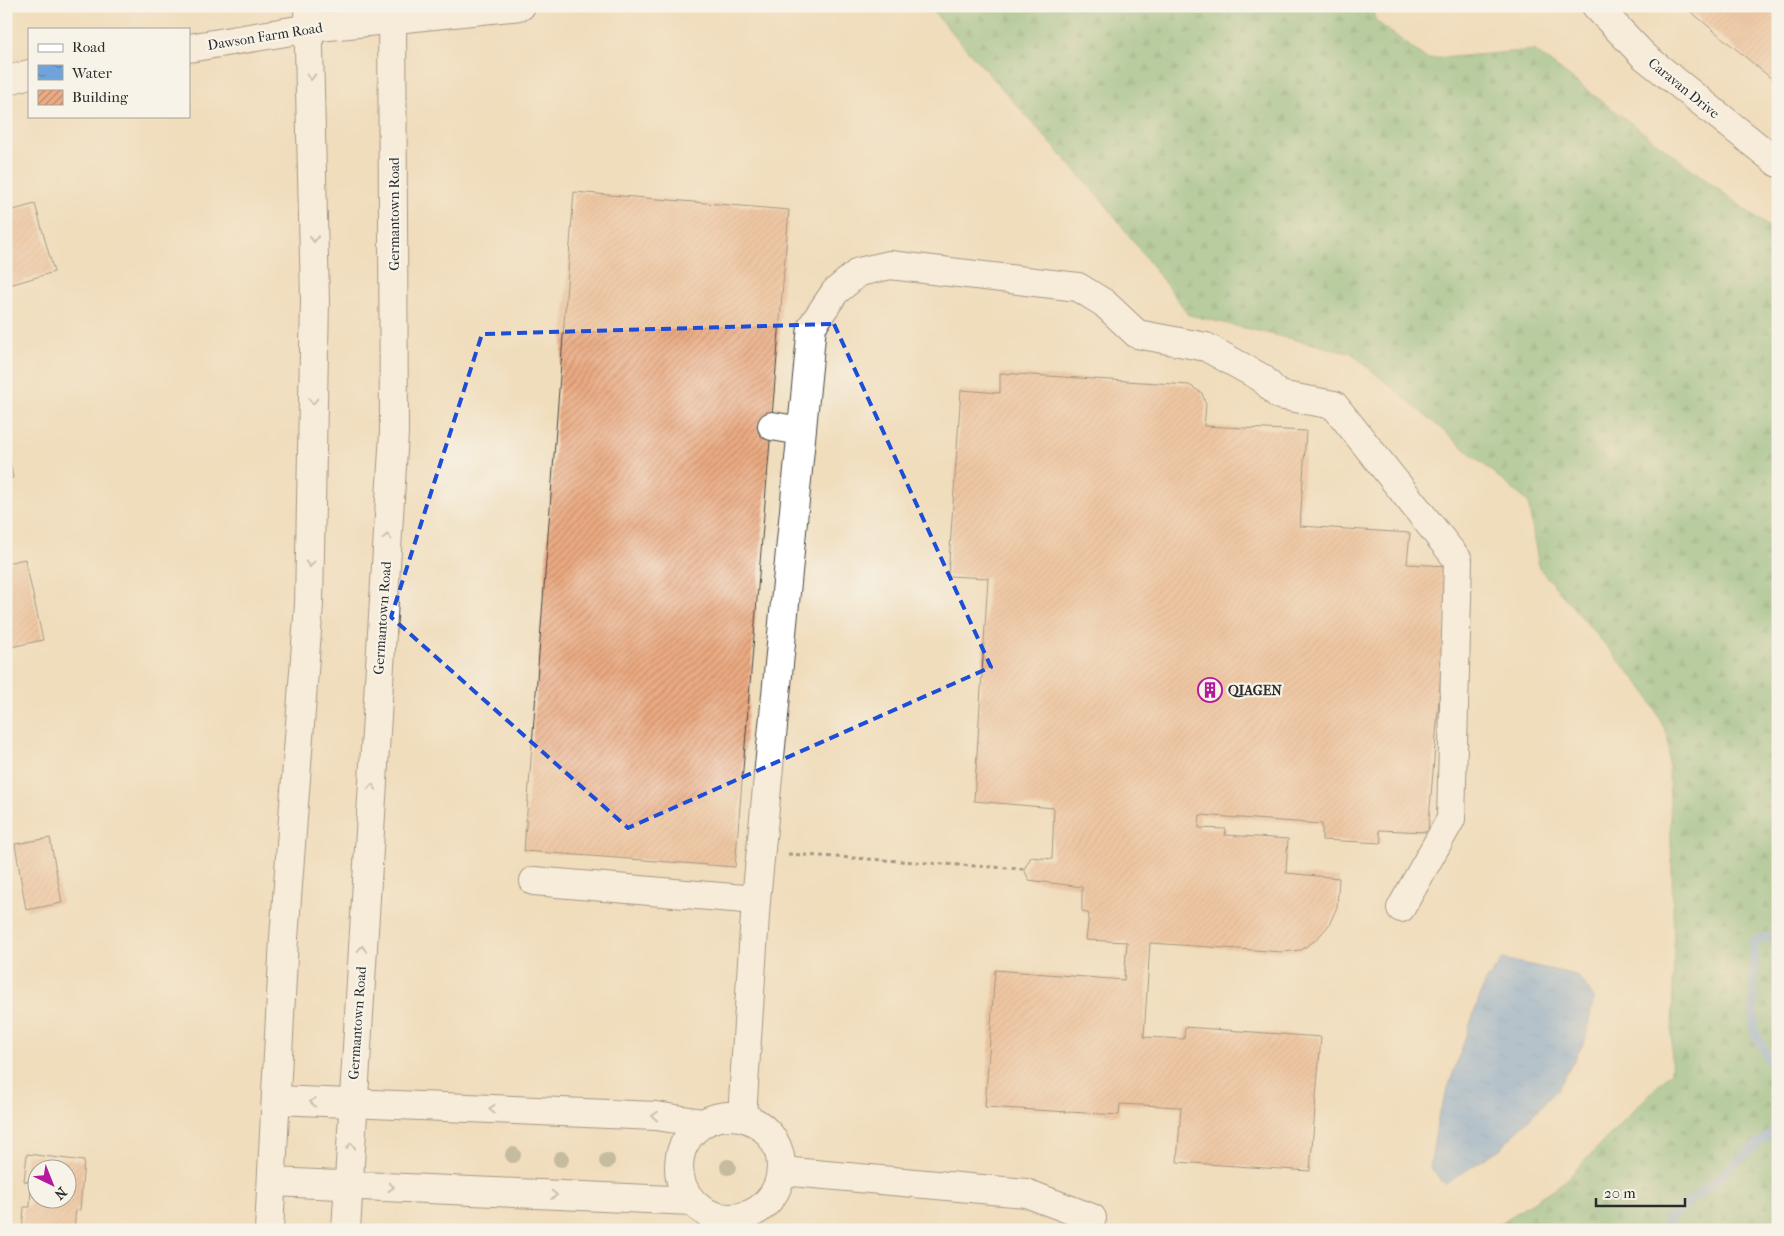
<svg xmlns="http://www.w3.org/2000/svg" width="1784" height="1236" viewBox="0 0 1784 1236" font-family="'IM FELL French Canon',serif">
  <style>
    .forest { fill: url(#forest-firs); stroke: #4f7254 }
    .water { fill: url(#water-ripples); stroke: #4c6783 }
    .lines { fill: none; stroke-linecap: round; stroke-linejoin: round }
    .stream { stroke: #6ea3db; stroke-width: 9 }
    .building { fill: url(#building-hatch); fill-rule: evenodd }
    .minor-casing { stroke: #494641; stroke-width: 30 }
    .major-casing { stroke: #494641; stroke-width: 30 }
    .path { stroke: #494641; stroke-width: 3; stroke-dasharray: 4 4; stroke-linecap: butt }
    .minor { stroke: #fff; stroke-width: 28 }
    .major { stroke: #fff; stroke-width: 28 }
    .tree { fill: #91937b }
    .oneway { stroke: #a0a0a0 }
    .marked { fill: none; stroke: #1d4ed8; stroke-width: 4; stroke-dasharray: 10 6; stroke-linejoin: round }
    .labels { text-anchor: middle; stroke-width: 4.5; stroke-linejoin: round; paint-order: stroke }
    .street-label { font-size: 14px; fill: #2b2b2b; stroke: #f7f3e8 }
    .poi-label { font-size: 14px; font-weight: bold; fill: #2b2b2b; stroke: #f7f3e8; text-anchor: start }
  </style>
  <defs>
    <pattern id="forest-firs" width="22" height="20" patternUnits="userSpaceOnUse" patternTransform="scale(1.25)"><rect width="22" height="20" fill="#73b87e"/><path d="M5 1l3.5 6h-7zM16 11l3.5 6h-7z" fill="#5f9667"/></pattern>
    <pattern id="water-ripples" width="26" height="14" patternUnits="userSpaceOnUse" patternTransform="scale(1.25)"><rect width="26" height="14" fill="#6ea3db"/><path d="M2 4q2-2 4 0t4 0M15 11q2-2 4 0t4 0" fill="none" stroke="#5b85b2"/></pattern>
    <pattern id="building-hatch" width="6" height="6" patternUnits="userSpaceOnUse" patternTransform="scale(1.25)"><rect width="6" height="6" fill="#ebaa82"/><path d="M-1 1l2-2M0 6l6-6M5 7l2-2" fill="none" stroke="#bf8b6b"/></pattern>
  </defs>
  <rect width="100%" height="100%" fill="#f7f3e8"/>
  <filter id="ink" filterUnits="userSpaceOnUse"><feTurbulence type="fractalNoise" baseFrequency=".02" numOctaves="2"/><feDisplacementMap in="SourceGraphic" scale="10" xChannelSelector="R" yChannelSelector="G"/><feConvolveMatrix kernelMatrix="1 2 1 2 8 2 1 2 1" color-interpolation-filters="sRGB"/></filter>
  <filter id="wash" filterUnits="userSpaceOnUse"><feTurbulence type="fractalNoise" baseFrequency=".0096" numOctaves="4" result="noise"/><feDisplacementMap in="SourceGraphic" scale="20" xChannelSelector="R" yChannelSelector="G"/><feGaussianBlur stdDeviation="1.12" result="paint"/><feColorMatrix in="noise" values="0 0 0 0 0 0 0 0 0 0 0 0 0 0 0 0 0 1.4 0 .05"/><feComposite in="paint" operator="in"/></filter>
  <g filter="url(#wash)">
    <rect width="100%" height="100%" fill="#f0ddbc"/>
    <path class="forest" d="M 928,6 L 1371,6 L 1376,21 L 1427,59 L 1534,50 L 1778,234 L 1778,1230 L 1490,1230 L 1565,1181 L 1671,1072 L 1674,945 L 1668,736 L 1646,692 L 1539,568 L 1528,502 L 1351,353 L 1189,315 L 1106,205 Z"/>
    <path class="water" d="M 1503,959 L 1577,975 L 1594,997 L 1585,1041 L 1558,1089 L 1500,1149 L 1445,1184 L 1430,1168 L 1438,1117 L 1484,984 Z"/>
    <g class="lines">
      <g class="stream">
        <path d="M 1778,934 L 1754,941 L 1754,1031 L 1778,1076"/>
        <path d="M 1666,1230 L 1668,1220 L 1778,1127"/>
      </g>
    </g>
    <g id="blocks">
      <g class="building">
        <path d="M 1684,6 L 1778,6 L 1778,84 Z"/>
        <path d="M 574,192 L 789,210 L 735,867 L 524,851 Z"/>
        <path d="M 35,204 L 54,272 L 6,286 L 6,212 Z"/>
        <path d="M 1000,373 L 1189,385 L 1202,393 L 1206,405 L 1204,426 L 1306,431 L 1300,526 L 1410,533 L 1407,564 L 1450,566 L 1428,832 L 1379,830 L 1382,843 L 1322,840 L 1322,824 L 1200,815 L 1199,828 L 1226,829 L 1225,835 L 1288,839 L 1286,873 L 1339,878 L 1337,907 L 1329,925 L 1316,940 L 1301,950 L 1283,952 L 1150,943 L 1144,1037 L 1184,1039 L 1185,1027 L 1321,1037 L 1310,1171 L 1177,1162 L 1181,1107 L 1120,1104 L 1119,1115 L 985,1107 L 995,970 L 1124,980 L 1127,942 L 1086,940 L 1089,914 L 1082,911 L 1082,887 L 1029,880 L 1024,869 L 1031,857 L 1052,859 L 1054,808 L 974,801 L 988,578 L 948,576 L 961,390 L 1000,393 Z"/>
        <path d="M 6,440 L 13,478 L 6,479 Z"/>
        <path d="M 25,559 L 43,640 L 6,648 L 6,563 Z"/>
        <path d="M 50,838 L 62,903 L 26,910 L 15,844 Z"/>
        <path d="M 27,1154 L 84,1161 L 80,1210 L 76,1209 L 74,1230 L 22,1230 L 24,1207 L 30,1207 L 31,1182 L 24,1181 ZM 38,1168 L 68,1168 L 68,1198 L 38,1198 Z"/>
      </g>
    </g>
  </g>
  <g filter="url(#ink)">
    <use href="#blocks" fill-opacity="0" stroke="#494641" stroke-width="1"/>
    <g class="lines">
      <defs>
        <g id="minor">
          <path d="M 1596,6 L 1644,56 L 1778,163"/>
          <path d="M 189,48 L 310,28 L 521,6"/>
          <path d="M 6,81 L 29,74"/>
          <path d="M 772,426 L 801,431"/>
          <path d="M 534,881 L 756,900"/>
          <path d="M 277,1100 L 656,1116 L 703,1123"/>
          <path d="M 742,1116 L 756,900 L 812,326 L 835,292 L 859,272 L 890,265 L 1078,287 L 1104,303 L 1137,334 L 1206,347 L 1262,378 L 1279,395 L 1334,405 L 1458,560 L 1451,819 L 1401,908"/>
          <circle cx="730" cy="1167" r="51"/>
          <path d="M 781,1171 L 1026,1193 L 1092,1218"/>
          <path d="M 273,1182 L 692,1201"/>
        </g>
        <g id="major">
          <path d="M 269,1230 L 284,938 L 309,604 L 315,300 L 308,6"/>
          <path d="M 346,1230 L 394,433 L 392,6"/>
        </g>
      </defs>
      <use href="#minor" class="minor-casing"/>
      <use href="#major" class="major-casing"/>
      <path class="path" d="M 788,854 L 1024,869"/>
      <use href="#minor" class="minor"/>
      <use href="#major" class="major"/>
    </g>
    <g class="tree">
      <circle cx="513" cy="1155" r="8"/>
      <circle cx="561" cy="1159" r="8"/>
      <circle cx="607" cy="1161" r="8"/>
      <circle cx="728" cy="1167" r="8"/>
    </g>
    <defs><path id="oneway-chevron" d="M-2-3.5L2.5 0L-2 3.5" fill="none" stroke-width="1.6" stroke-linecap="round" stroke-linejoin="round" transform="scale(1.25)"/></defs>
    <g class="oneway">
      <use href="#oneway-chevron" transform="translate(311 77) rotate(89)"/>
      <use href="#oneway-chevron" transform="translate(314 239) rotate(89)"/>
      <use href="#oneway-chevron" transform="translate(313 401) rotate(91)"/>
      <use href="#oneway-chevron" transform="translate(387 537) rotate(-86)"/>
      <use href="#oneway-chevron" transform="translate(310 564) rotate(91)"/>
      <use href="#oneway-chevron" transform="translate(372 787) rotate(-86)"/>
      <use href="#oneway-chevron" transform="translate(362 949) rotate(-86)"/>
      <use href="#oneway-chevron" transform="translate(313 1102) rotate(-177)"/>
      <use href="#oneway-chevron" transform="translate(492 1109) rotate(-178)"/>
      <use href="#oneway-chevron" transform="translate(655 1116) rotate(-175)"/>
      <use href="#oneway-chevron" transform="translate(351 1146) rotate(-88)"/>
      <use href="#oneway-chevron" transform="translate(391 1187) rotate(3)"/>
      <use href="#oneway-chevron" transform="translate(554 1195) rotate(3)"/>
    </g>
  </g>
  <path d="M0 0H1784V1236H0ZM 834,324 L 991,667 L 628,828 L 391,617 L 482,334 Z" fill="#f0ddbc" fill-opacity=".55" fill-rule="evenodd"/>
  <path class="marked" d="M 834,324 L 991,667 L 628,828 L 391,617 L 482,334 Z"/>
  <defs>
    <symbol id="building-ring" viewBox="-11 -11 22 22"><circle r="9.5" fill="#f7f3e8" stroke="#b5179e" stroke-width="1.5"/><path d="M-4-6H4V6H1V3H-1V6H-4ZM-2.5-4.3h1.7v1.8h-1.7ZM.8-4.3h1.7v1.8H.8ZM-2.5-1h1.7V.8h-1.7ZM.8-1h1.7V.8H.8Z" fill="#b5179e"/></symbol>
  </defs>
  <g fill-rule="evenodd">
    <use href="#building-ring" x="1196" y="676" width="28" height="28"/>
  </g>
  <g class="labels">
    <g class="street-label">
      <text transform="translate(265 36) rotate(-9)" y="5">Dawson Farm Road</text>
      <text transform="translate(1684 88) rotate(39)" y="5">Caravan Drive</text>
      <text transform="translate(394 214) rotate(-90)" y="5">Germantown Road</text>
      <text transform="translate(382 618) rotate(-86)" y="5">Germantown Road</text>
      <text transform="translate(357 1023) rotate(-86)" y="5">Germantown Road</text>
    </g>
    <g class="poi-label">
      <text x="1228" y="695">QIAGEN</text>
    </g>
  </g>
  <rect width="1784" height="1236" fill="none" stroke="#f7f3e8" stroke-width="25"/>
  <rect x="28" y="28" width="162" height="90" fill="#f7f3e8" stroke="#a5a39c"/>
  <rect x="38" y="44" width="25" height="8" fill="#ffffff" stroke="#a5a39c"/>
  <text x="72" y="52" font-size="15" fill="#2b2b2b">Road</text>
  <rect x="38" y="65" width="25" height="15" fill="url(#water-ripples)" stroke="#a5a39c"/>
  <text x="72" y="78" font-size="15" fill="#2b2b2b">Water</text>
  <rect x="38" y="90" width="25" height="15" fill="url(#building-hatch)" stroke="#a5a39c"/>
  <text x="72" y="102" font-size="15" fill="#2b2b2b">Building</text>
  <g transform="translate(52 1184) rotate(137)"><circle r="24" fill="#f7f3e8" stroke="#a5a39c"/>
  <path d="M0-4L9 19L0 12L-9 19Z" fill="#b5179e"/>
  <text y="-8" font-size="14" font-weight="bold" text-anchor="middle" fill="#2b2b2b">N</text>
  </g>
  <path d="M1596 1198v8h89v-8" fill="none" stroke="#2b2b2b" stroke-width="2.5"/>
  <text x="1604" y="1198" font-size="15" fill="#2b2b2b" stroke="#f7f3e8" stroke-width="4" paint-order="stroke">20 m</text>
</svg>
